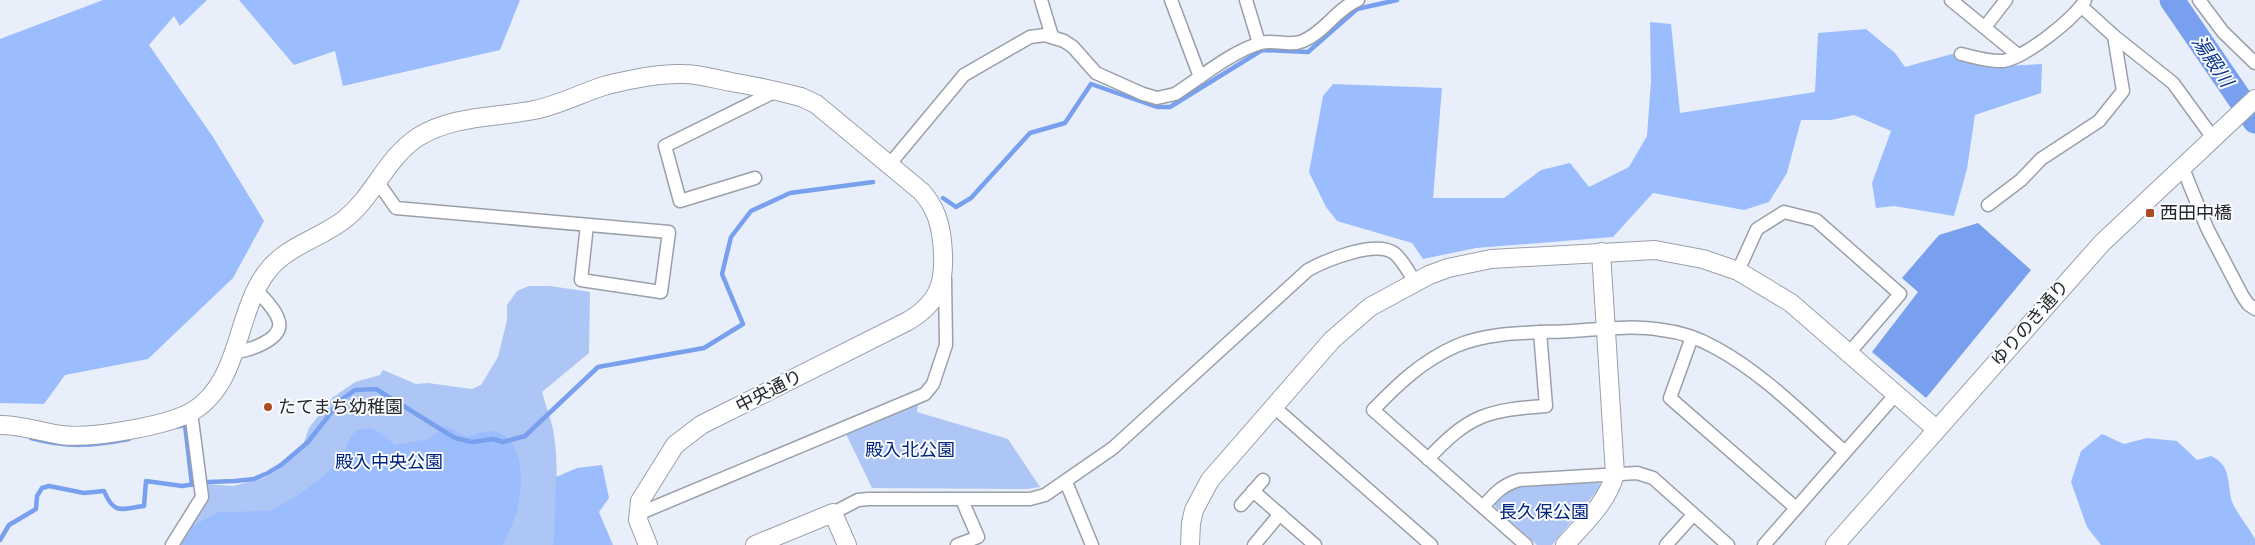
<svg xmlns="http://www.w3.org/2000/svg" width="2255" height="545" viewBox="0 0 2255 545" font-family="'IBM Plex Sans','Noto Sans JP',sans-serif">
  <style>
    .green { fill: #adc6f5 }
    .forest { fill: #9bbdfd }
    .water { fill: #78a0ee }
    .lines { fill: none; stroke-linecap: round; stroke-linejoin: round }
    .stream { stroke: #78a0ee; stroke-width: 4.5 }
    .river { stroke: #78a0ee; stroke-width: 25 }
    .street-casing { stroke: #9aa0aa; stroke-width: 15 }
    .secondary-casing { stroke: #9aa0aa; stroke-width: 20 }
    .street { stroke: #fff; stroke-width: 12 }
    .secondary { stroke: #fff; stroke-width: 18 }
    .poi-dot { fill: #af4922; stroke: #fafcfe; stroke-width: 2 }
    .labels { text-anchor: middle; stroke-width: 4; stroke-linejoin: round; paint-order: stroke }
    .poi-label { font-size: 18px; fill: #26282c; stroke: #fafcfe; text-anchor: start }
    .street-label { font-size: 18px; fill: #26282c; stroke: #fafcfe }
    .park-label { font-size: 18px; fill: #00237b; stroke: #fafcfe }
    .water-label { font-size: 19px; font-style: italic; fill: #0c348c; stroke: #fafcfe }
  </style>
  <rect width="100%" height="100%" fill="#e9effa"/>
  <g class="green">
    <path d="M 529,286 L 550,286 L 590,292 L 589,353 L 542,392 C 545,403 549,414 552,425 C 559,452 558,518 552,545 L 179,545 L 209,496 L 206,484 L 233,486 L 264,478 L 278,470 L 303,445 L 309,428 L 332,398 L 355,382 L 380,375 L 383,370 L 416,384 L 428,383 L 472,389 L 481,385 L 498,357 L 507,320 L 507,305 L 517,291 Z"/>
    <path d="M 918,405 L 917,412 L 1008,439 L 1040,487 L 1028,489 L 872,488 L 846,434 Z"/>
    <path d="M 1598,481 L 1601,486 L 1552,545 L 1537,545 L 1495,507 L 1495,502 L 1507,491 L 1521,486 Z"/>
  </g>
  <g class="forest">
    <path d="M 103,0 L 207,0 L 180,26 L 174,16 L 149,45 L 213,137 L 264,221 L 233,278 L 148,359 L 65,375 L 44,404 L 0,403 L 0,39 Z"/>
    <path d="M 239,0 L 520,0 L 500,50 L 343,86 L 335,51 L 294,65 Z"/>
    <path d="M 1650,22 L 1671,24 L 1680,113 L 1815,92 L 1818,33 L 1866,29 L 1895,53 L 1905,67 L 1952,54 L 1987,67 L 2042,64 L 2041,93 L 1975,115 L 1967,169 L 1954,216 L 1894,206 L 1876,208 L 1872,183 L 1891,131 L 1854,115 L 1831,120 L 1801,120 L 1787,173 L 1769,202 L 1744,210 L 1653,193 L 1613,237 L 1476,248 L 1423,259 L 1412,243 L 1337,221 L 1326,207 L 1309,172 L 1323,96 L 1333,84 L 1442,88 L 1433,198 L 1504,198 L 1541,170 L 1570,163 L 1589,187 L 1629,167 L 1647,136 L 1651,81 Z"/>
    <path d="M 445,426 L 467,437 C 473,435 483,431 490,431 C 523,434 523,476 519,501 C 517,516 509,531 503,545 L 179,545 L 190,527 L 219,512 L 269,511 L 295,497 L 319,480 L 341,458 L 351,436 L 357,430 L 369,428 L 380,432 L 395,445 L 429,439 Z"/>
    <path d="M 2102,434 L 2124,444 L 2147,438 L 2177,441 L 2197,460 L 2211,456 C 2235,467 2225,489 2234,506 C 2240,517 2249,528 2255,539 L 2255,545 L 2101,545 L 2087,527 L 2071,482 L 2081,451 Z"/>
    <path d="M 602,465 L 609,498 L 599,512 L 613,545 L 552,545 L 554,533 L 556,477 L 577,468 Z"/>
  </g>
  <path class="water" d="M 1978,223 L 2031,270 L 1926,398 L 1872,352 L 1918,292 L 1902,278 L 1939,235 Z"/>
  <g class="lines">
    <g class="stream">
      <path d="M 943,198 L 956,207 L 971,198 L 1030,133 L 1065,123 L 1091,84 L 1157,107 L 1170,107 L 1262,50 L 1308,52 L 1357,9 L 1397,0"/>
      <path d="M 175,427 L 185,425 L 192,485"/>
      <path d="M 31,438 C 68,448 92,446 129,439"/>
      <path d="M 0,540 L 9,525 L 36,509 L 37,496 L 42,488 L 49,486 L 84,493 L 104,491 C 114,515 121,509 144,506 L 146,481 L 182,486 L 209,482 L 235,481 L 254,479 L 268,473 L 281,465 L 308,442 L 341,400 L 355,390 L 376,389 L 455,438 L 472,442 L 493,439 L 503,442 L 525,436 L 598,367 L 704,348 L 743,324 L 722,274 L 731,237 L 751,211 L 790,193 L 873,182"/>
    </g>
    <path class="river" d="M 2172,0 L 2255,121"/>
    <defs>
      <g id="street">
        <path d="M 1041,0 L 1052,36"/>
        <path d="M 1171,0 L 1200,77"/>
        <path d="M 1246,0 L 1259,43"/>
        <path d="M 1951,0 L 2018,55"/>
        <path d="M 2199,0 L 2223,32 L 2255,63"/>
        <path d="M 2082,7 L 2114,36 L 2173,83 L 2213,138"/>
        <path d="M 1985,27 L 2006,0"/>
        <path d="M 1961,54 C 1974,57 1989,62 2003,61 C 2023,59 2076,18 2085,0"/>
        <path d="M 889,165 L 964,75 L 1030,37 L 1045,35 L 1064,41 L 1073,47 L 1096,73 L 1143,94 L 1157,98 L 1175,94 C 1200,78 1232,51 1261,43 C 1274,39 1289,47 1303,41 C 1325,32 1336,9 1358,0"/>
        <path d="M 2182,166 L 2207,228 L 2242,295 L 2248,304 L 2255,309"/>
        <path d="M 755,178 L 680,201 L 665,146 L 776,91"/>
        <path d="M 377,181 L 396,208 L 669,232 L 661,292 L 581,280 L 587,225"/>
        <path d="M 1988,205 L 2021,180 L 2041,159 L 2099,121 L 2123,91 L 2114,36"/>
        <path d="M 1738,271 L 1757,229 L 1784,212 L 1816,220 L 1900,294 L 1849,353"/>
        <path d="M 1692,337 L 1670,398 L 1796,508"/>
        <path d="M 234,352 C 246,352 283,340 279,322 C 277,311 264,298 256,290"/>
        <path d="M 1274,407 L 1431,545"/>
        <path d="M 1428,459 C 1469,415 1487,410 1546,406 L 1540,332"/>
        <path d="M 1066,482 L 1092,545"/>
        <path d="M 1253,491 L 1315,545"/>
        <path d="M 1241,505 L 1263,480"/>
        <path d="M 1483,507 C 1494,494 1502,485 1519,480 L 1637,473 L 1653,478 L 1728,545"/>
        <path d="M 833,513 L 858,500 L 868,499 L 1030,499 L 1045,495 L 1113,448 L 1308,270 C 1326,260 1375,240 1394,253 C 1403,260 1409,273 1415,282"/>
        <path d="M 638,514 L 925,394 L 933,384 L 946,345 L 945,278"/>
        <path d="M 172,545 L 202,497 L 191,412"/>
        <path d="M 957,545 L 978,537 L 962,500"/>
        <path d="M 1254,545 L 1280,514"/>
        <path d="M 1526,545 L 1373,410 C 1398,384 1422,361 1456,346 C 1491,331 1534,333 1572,331 C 1602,329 1633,325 1662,330 C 1681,332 1700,339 1716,348 C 1764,374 1804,416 1845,452"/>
        <path d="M 1666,545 L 1693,515"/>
        <path d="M 1764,545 L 1896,394"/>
      </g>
      <g id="secondary">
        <path d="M 0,425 C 22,425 40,432 61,435 C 90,439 168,426 193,411 C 241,381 235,315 266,273 C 285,246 320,239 345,219 C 374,196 386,158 418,137 C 454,115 495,118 534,110 C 560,105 583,92 607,85 C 631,79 659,73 683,74 C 699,74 715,79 731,82 C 754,86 778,91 801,97 L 816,104 L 922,192 C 935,207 940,222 942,241 C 946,278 942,301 908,321 L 701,425 L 675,445 L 640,501 L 638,520 L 648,545"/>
        <path d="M 755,545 L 833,513 L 847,545"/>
        <path d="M 1190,545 L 1191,523 L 1194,510 L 1210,480 L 1332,340 L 1370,307 L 1429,275 L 1448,268 L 1491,259 L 1655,250 L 1703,259 L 1738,271 L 1791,303 L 1936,429"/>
        <path d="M 1565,545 C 1584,523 1607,503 1615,474 L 1601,252"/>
        <path d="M 1835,545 L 2102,243 L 2255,99"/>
      </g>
    </defs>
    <use href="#street" class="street-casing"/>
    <use href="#secondary" class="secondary-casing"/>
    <use href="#street" class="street"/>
    <use href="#secondary" class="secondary"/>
  </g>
  <g class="poi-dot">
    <rect x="2145" y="208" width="10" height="10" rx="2.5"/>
    <circle cx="268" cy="407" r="5"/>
  </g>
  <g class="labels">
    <g class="poi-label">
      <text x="2160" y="219">西田中橋</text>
      <text x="278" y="413">たてまち幼稚園</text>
    </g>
    <g class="street-label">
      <text transform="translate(2030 323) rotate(-49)" y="6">ゆりのき通り</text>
      <text transform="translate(769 391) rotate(-27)" y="6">中央通り</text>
    </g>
    <g class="park-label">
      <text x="910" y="456">殿入北公園</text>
      <text x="389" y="468">殿入中央公園</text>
      <text x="1544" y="518">長久保公園</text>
    </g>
    <g class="water-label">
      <text transform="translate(2213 61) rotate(56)" y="7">湯殿川</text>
    </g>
  </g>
</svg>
